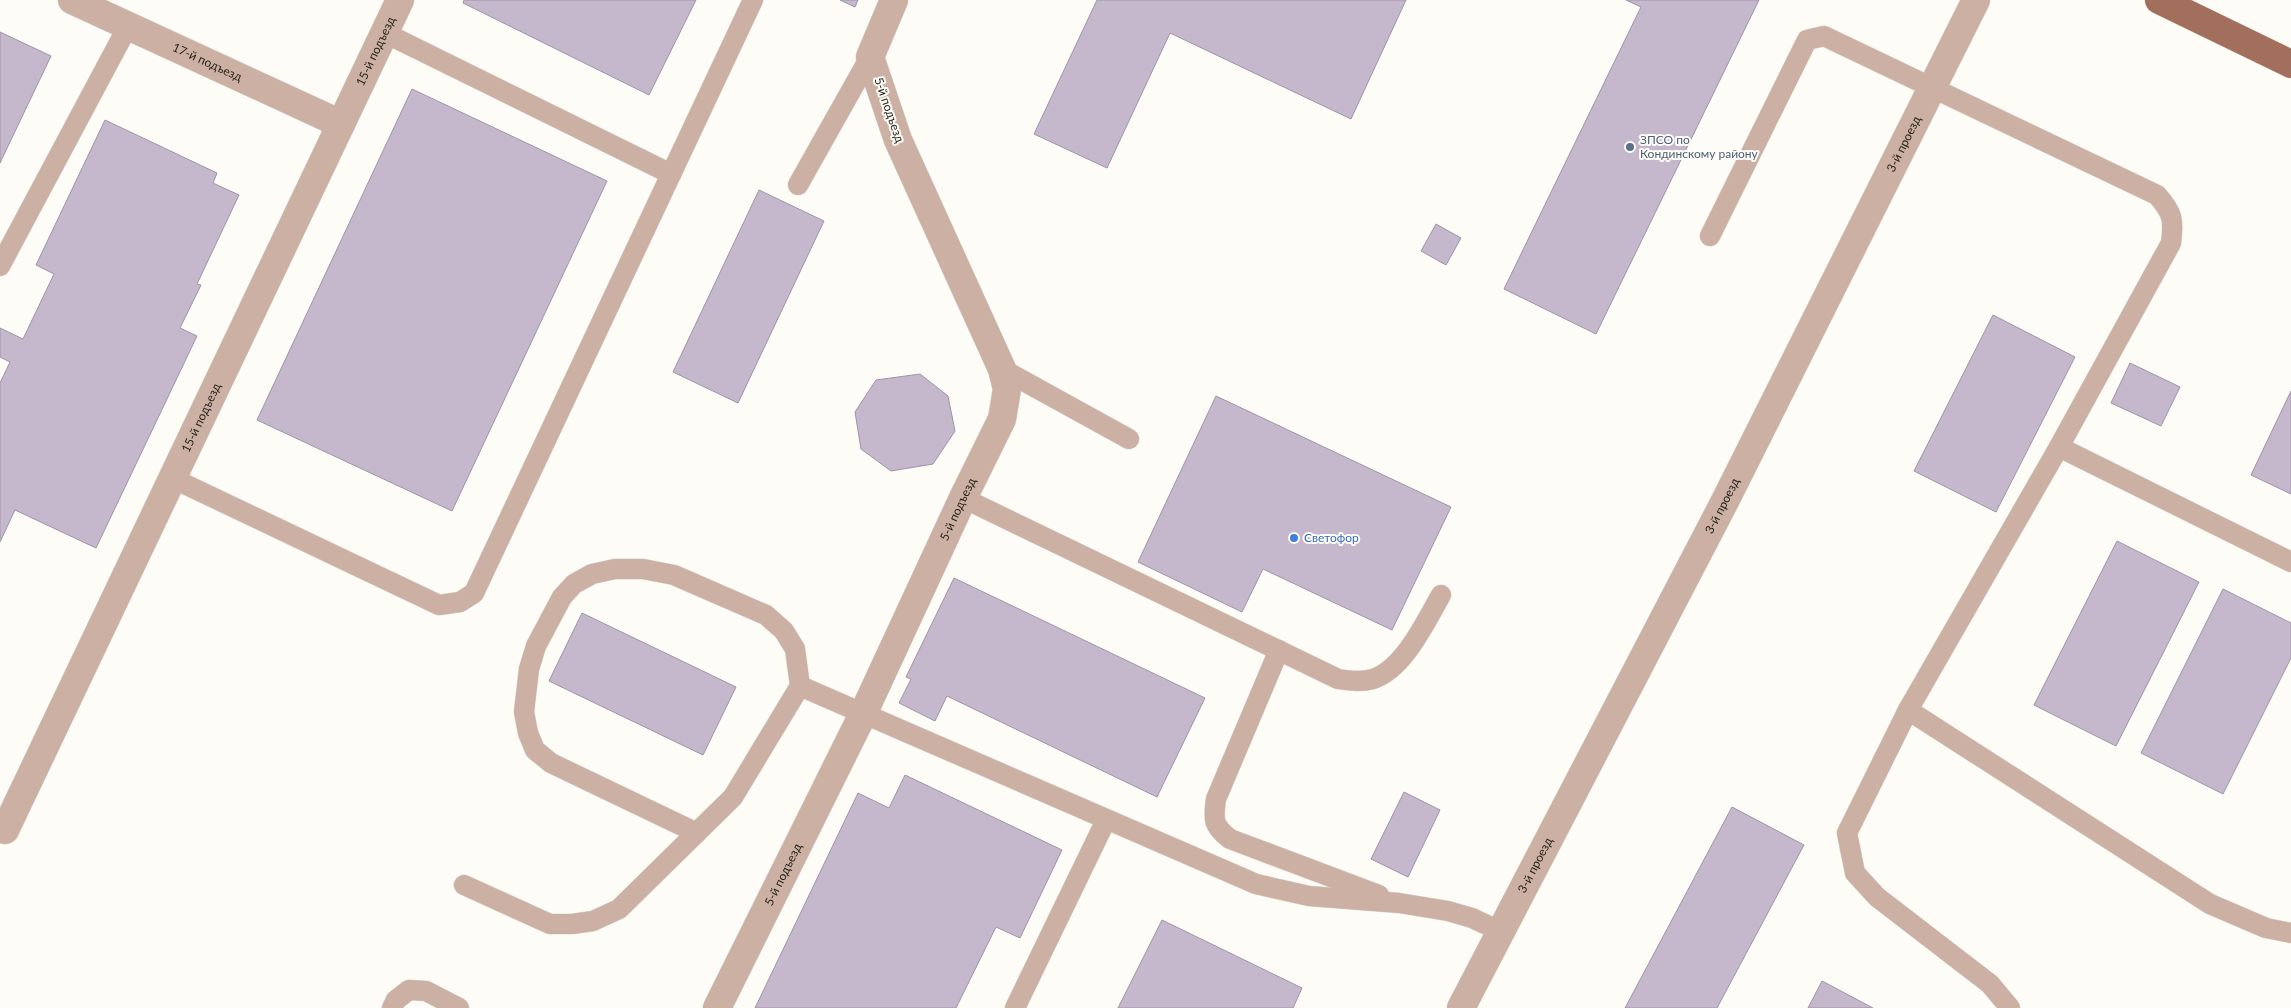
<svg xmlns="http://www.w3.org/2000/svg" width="2291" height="1008" viewBox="0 0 2291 1008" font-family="Lato,sans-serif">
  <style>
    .building { fill: #c6b8cc; stroke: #a093a6 }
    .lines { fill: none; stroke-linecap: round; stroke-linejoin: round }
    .service-casing { stroke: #dbd9d4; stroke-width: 21 }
    .minor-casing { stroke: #dbd9d4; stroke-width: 29 }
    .primary-casing { stroke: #dbd9d4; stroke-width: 29 }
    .service { stroke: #cdb0a4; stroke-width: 20 }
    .minor { stroke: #cdb0a4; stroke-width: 28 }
    .primary { stroke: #a16f5b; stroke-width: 28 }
    .service-dot { fill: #5c6f8a; stroke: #fdfcf7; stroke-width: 2 }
    .shop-dot { fill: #3f7fe0; stroke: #fdfcf7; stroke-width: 2 }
    .labels { text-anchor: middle; stroke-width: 4; stroke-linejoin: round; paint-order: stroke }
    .street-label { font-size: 12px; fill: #27241b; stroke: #fdfcf7 }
    .service-label { font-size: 12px; fill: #4e5e75; stroke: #fdfcf7; text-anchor: start }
    .shop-label { font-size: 12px; fill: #366cbe; stroke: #fdfcf7; text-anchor: start }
  </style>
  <rect width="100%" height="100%" fill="#fdfcf7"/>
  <g class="building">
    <path d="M 464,0 L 696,0 L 649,95 L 463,3 Z"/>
    <path d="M 840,0 L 858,0 L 855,7 Z"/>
    <path d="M 1097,0 L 1406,0 L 1351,119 L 1170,33 L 1107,168 L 1034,134 Z"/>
    <path d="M 1626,0 L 1759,0 L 1596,334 L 1504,289 L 1641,7 Z"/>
    <path d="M 0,32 L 51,56 L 0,163 Z"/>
    <path d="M 412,89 L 607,181 L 452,511 L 257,420 Z"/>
    <path d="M 105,120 L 217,173 L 213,183 L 239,195 L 197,284 L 201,285 L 180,328 L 197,336 L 96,548 L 15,510 L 0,542 L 0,383 L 10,362 L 0,357 L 0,328 L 23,339 L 54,274 L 36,265 Z"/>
    <path d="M 759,190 L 824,221 L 738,403 L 673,372 Z"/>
    <path d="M 1436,224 L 1461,238 L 1446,265 L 1421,251 Z"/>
    <path d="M 1993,315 L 2075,357 L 1996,512 L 1914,471 Z"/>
    <path d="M 2130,363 L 2180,387 L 2161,426 L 2111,403 Z"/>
    <path d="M 920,374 L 948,396 L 955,431 L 933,464 L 891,471 L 861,449 L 855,412 L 876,380 Z"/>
    <path d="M 2291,391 L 2291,494 L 2251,475 Z"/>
    <path d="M 1216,396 L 1451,507 L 1392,630 L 1263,569 L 1242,612 L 1138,562 Z"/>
    <path d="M 2117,541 L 2199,582 L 2116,746 L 2034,705 Z"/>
    <path d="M 954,578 L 1205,698 L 1157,797 L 947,696 L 935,721 L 899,703 L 911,679 L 906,677 Z"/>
    <path d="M 2223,589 L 2291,623 L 2291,658 L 2223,794 L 2141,753 Z"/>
    <path d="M 582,613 L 736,687 L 703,755 L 549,681 Z"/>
    <path d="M 905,775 L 1062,850 L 1020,938 L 996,927 L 956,1008 L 755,1008 L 858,793 L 889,808 Z"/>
    <path d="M 1404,792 L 1440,810 L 1408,877 L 1371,859 Z"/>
    <path d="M 1732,807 L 1804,845 L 1717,1008 L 1625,1008 Z"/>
    <path d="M 1162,920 L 1302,988 L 1293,1008 L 1118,1008 Z"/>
    <path d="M 1822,981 L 1873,1008 L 1808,1008 Z"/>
  </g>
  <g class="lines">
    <defs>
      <g id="service">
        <path d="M 385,33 L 671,174"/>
        <path d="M 798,185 L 870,57"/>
        <path d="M 1710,236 L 1807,40 L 1824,36 L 2157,195 C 2173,213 2174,220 2171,243 L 2059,447 L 1908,710 L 1847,833 L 1855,873 L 1877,897 L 1990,984 L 2010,1008"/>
        <path d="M 0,266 L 128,26"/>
        <path d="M 1002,369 L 1129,439"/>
        <path d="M 2059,447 L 2291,562"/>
        <path d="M 172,478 L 439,605 L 460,602 L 474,593 L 753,0"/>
        <path d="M 963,498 L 1338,679 C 1349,681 1362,682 1373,679 C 1404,669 1426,621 1441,595"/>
        <path d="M 1279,650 L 1216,799 C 1213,820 1213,826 1230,839 L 1379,895"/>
        <path d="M 800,686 L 1256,884 L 1309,896 L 1399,903 L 1448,911 L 1472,918 L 1502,932"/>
        <path d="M 1908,710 L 2210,904 L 2266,928 L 2291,933"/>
        <path d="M 464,885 L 550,924 L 572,924 L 593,921 L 619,909 L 733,797 L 800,686 L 795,649 L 784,631 L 766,615 L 674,575 L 643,569 L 615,569 L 592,574 L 574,584 L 562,597 L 536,646 L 529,669 L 524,712 L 528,733 L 535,750 L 551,763 L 697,833"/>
        <path d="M 392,1008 L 396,1000 L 409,990 L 426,991 L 459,1008"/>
        <path d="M 1015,1008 L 1106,820"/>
      </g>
      <g id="minor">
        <path id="s1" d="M 72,0 L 341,124"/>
        <path id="s2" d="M 0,828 L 5,830 L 400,0"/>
        <path id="s3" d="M 717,1008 L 863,714 L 963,498 L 1002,419 L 1007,389 L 1002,369 L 898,140 L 870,57 L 894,0"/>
        <path id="s4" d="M 1461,1008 L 1725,501 L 1976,0"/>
      </g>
      <path id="primary" d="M 2159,0 L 2291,64"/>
    </defs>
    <use href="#service" class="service-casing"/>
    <use href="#minor" class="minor-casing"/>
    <use href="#primary" class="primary-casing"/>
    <use href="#service" class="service"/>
    <use href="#minor" class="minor"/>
    <use href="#primary" class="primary"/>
  </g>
  <circle class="service-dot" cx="1630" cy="147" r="5"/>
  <circle class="shop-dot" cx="1294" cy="538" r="5"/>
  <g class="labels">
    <g class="street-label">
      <text dy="4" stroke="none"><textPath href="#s2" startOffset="868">15-й подъезд</textPath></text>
      <text dy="4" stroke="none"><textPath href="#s1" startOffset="149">17-й подъезд</textPath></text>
      <text transform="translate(889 110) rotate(71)" y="4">5-й подъезд</text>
      <text dy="4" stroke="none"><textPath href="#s4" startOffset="971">3-й проезд</textPath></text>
      <text dy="4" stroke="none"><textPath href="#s2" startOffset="462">15-й подъезд</textPath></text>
      <text dy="4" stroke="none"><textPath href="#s4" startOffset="566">3-й проезд</textPath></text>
      <text dy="4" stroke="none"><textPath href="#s3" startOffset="554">5-й подъезд</textPath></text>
      <text dy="4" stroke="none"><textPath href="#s4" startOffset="161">3-й проезд</textPath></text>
      <text dy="4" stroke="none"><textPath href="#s3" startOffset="149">5-й подъезд</textPath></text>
    </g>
    <g class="service-label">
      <text x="1640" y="144">ЗПСО по<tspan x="1640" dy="14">Кондинскому району</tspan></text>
    </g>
    <g class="shop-label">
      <text x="1304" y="542">Светофор</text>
    </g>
  </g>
</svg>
